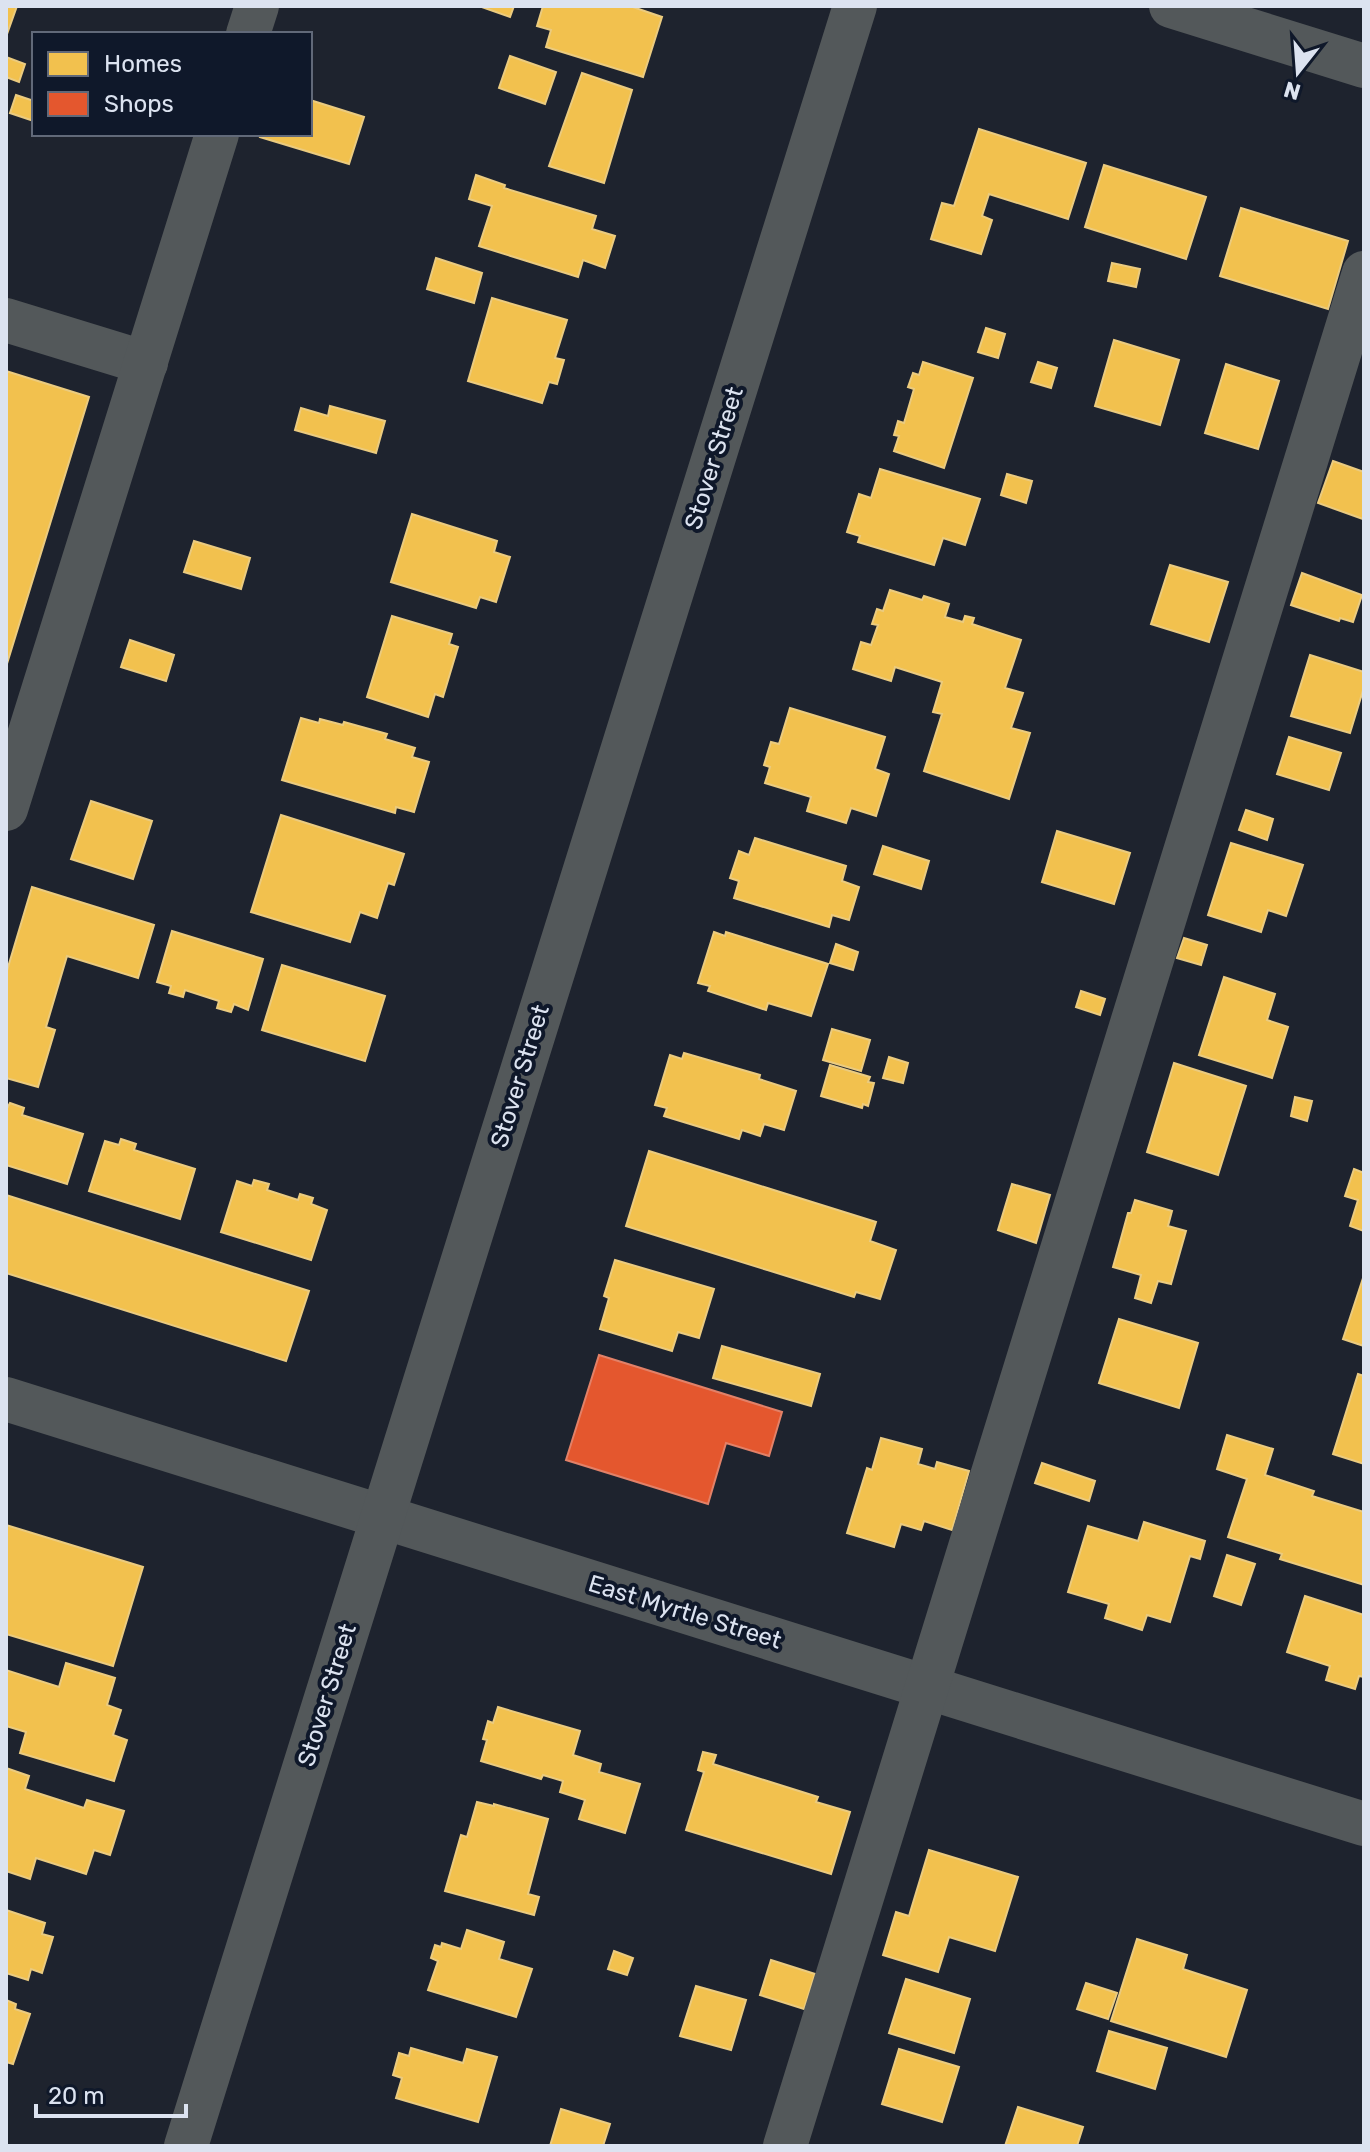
<svg xmlns="http://www.w3.org/2000/svg" width="1370" height="2152" viewBox="0 0 1370 2152" font-family="Rubik,sans-serif">
  <style>
    .homes { fill: #f2c14e; stroke: #ebcb7f; stroke-width: 2 }
    .shops { fill: #e4572e; stroke: #e28168; stroke-width: 2 }
    .lines { fill: none; stroke-linecap: round; stroke-linejoin: round }
    .minor { stroke: #53585a; stroke-width: 44 }
    .labels { text-anchor: middle; stroke-width: 8; stroke-linejoin: round; paint-order: stroke }
    .street-label { font-size: 24px; fill: #dce3f0; stroke: #0f182a }
  </style>
  <rect width="100%" height="100%" fill="#1e232e"/>
  <g class="homes">
    <path d="M 6,6 L 17,6 L 6,37 Z"/>
    <path d="M 479,6 L 514,6 L 510,17 Z"/>
    <path d="M 543,6 L 630,6 L 662,17 L 643,77 L 546,47 L 551,30 L 537,26 Z"/>
    <path d="M 510,56 L 556,72 L 545,104 L 499,88 Z"/>
    <path d="M 6,57 L 25,64 L 19,82 L 6,77 Z"/>
    <path d="M 582,73 L 632,90 L 604,183 L 549,166 Z"/>
    <path d="M 16,95 L 34,101 L 34,121 L 10,113 Z"/>
    <path d="M 310,100 L 364,117 L 349,164 L 260,137 L 261,134 L 310,134 Z"/>
    <path d="M 979,129 L 1086,163 L 1068,219 L 989,194 L 982,216 L 992,220 L 981,254 L 931,239 L 942,203 L 954,206 Z"/>
    <path d="M 1104,165 L 1206,197 L 1186,259 L 1085,227 Z"/>
    <path d="M 476,175 L 505,185 L 504,188 L 596,216 L 592,229 L 615,236 L 605,268 L 583,260 L 578,277 L 479,246 L 492,206 L 469,199 Z"/>
    <path d="M 1241,208 L 1348,241 L 1328,309 L 1220,276 Z"/>
    <path d="M 436,258 L 482,273 L 474,303 L 427,289 Z"/>
    <path d="M 1112,263 L 1140,269 L 1136,287 L 1108,281 Z"/>
    <path d="M 492,298 L 567,320 L 555,358 L 564,360 L 557,384 L 549,382 L 542,403 L 468,381 Z"/>
    <path d="M 986,328 L 1005,334 L 998,358 L 978,352 Z"/>
    <path d="M 1114,340 L 1179,360 L 1160,425 L 1095,406 Z"/>
    <path d="M 923,362 L 973,378 L 944,468 L 894,451 L 899,436 L 894,435 L 898,421 L 904,423 L 914,389 L 908,387 L 913,373 L 919,375 Z"/>
    <path d="M 1038,362 L 1057,368 L 1051,388 L 1031,382 Z"/>
    <path d="M 1226,364 L 1279,381 L 1258,449 L 1205,433 Z"/>
    <path d="M 6,371 L 89,397 L 6,667 Z"/>
    <path d="M 330,406 L 385,421 L 376,453 L 295,430 L 301,408 L 328,416 Z"/>
    <path d="M 1333,461 L 1364,472 L 1363,519 L 1318,503 Z"/>
    <path d="M 880,469 L 980,499 L 965,545 L 943,538 L 934,565 L 858,542 L 860,536 L 847,532 L 859,494 L 871,498 Z"/>
    <path d="M 1007,474 L 1032,481 L 1026,503 L 1001,495 Z"/>
    <path d="M 412,514 L 497,541 L 494,552 L 510,557 L 496,602 L 480,597 L 476,608 L 391,582 Z"/>
    <path d="M 194,541 L 250,558 L 241,589 L 184,572 Z"/>
    <path d="M 1170,565 L 1228,582 L 1209,642 L 1151,624 Z"/>
    <path d="M 1302,573 L 1362,595 L 1353,622 L 1340,618 L 1339,621 L 1291,605 Z"/>
    <path d="M 890,590 L 922,600 L 924,596 L 949,604 L 945,617 L 963,622 L 965,616 L 974,618 L 972,624 L 1021,640 L 1005,688 L 1023,693 L 1011,728 L 1030,733 L 1009,799 L 924,771 L 942,714 L 933,712 L 942,682 L 895,667 L 891,681 L 853,669 L 861,642 L 871,645 L 878,625 L 872,624 L 877,609 L 883,611 Z"/>
    <path d="M 392,616 L 452,634 L 449,644 L 458,647 L 443,697 L 435,694 L 428,717 L 367,697 Z"/>
    <path d="M 130,640 L 174,655 L 166,681 L 121,667 Z"/>
    <path d="M 1310,655 L 1364,672 L 1364,687 L 1350,733 L 1291,716 Z"/>
    <path d="M 790,708 L 885,737 L 875,769 L 889,774 L 876,816 L 851,808 L 846,823 L 807,811 L 811,797 L 765,783 L 770,767 L 764,765 L 771,742 L 779,744 Z"/>
    <path d="M 301,718 L 319,723 L 320,719 L 343,725 L 344,722 L 387,734 L 385,739 L 415,748 L 412,757 L 429,762 L 414,812 L 396,807 L 395,813 L 282,780 Z"/>
    <path d="M 1289,737 L 1341,753 L 1329,790 L 1277,774 Z"/>
    <path d="M 91,801 L 152,821 L 133,879 L 71,859 Z"/>
    <path d="M 1246,810 L 1273,819 L 1267,840 L 1239,830 Z"/>
    <path d="M 281,815 L 404,854 L 394,885 L 388,883 L 377,918 L 360,912 L 350,942 L 251,912 Z"/>
    <path d="M 1057,831 L 1130,853 L 1114,904 L 1042,882 Z"/>
    <path d="M 755,838 L 846,866 L 842,881 L 859,887 L 849,920 L 832,915 L 829,927 L 734,898 L 739,881 L 730,878 L 739,851 L 749,855 Z"/>
    <path d="M 1231,843 L 1303,865 L 1286,916 L 1268,910 L 1261,932 L 1208,915 Z"/>
    <path d="M 883,846 L 929,861 L 921,889 L 874,874 Z"/>
    <path d="M 32,887 L 154,925 L 138,978 L 67,956 L 46,1027 L 55,1030 L 38,1087 L 6,1078 L 6,974 Z"/>
    <path d="M 172,931 L 263,959 L 248,1010 L 234,1004 L 231,1012 L 217,1008 L 219,1001 L 185,990 L 183,997 L 169,993 L 171,986 L 157,982 Z"/>
    <path d="M 714,932 L 725,936 L 726,932 L 828,964 L 811,1016 L 768,1003 L 766,1010 L 708,991 L 710,986 L 698,983 Z"/>
    <path d="M 1184,938 L 1207,945 L 1201,965 L 1177,958 Z"/>
    <path d="M 836,944 L 858,952 L 853,970 L 830,963 Z"/>
    <path d="M 282,965 L 385,996 L 365,1061 L 262,1030 Z"/>
    <path d="M 1224,977 L 1275,994 L 1267,1020 L 1288,1027 L 1272,1078 L 1199,1055 Z"/>
    <path d="M 1081,991 L 1105,999 L 1100,1015 L 1076,1007 Z"/>
    <path d="M 832,1029 L 870,1040 L 861,1071 L 823,1060 Z"/>
    <path d="M 684,1053 L 760,1075 L 759,1079 L 796,1091 L 784,1130 L 764,1124 L 760,1136 L 742,1130 L 739,1139 L 664,1116 L 667,1108 L 655,1105 L 670,1055 L 682,1059 Z"/>
    <path d="M 889,1057 L 908,1063 L 903,1083 L 883,1078 Z"/>
    <path d="M 1174,1063 L 1246,1086 L 1218,1175 L 1147,1152 Z"/>
    <path d="M 830,1065 L 870,1077 L 868,1082 L 874,1083 L 868,1106 L 863,1104 L 862,1108 L 821,1096 Z"/>
    <path d="M 1295,1097 L 1312,1101 L 1307,1121 L 1291,1116 Z"/>
    <path d="M 10,1103 L 24,1108 L 22,1115 L 83,1134 L 67,1184 L 6,1165 L 6,1110 Z"/>
    <path d="M 121,1139 L 136,1144 L 134,1150 L 195,1169 L 180,1219 L 89,1191 L 105,1141 L 119,1145 Z"/>
    <path d="M 649,1151 L 876,1222 L 870,1241 L 896,1250 L 880,1299 L 856,1292 L 854,1297 L 626,1226 Z"/>
    <path d="M 1354,1169 L 1364,1173 L 1364,1231 L 1350,1226 L 1358,1200 L 1345,1196 Z"/>
    <path d="M 254,1180 L 269,1184 L 267,1190 L 298,1200 L 300,1194 L 313,1198 L 311,1204 L 327,1210 L 311,1260 L 221,1232 L 237,1181 L 252,1186 Z"/>
    <path d="M 1012,1184 L 1050,1195 L 1036,1243 L 998,1230 Z"/>
    <path d="M 6,1195 L 309,1291 L 286,1361 L 6,1273 Z"/>
    <path d="M 1135,1200 L 1172,1211 L 1168,1226 L 1186,1231 L 1171,1284 L 1158,1281 L 1151,1303 L 1135,1298 L 1141,1275 L 1113,1267 L 1128,1213 L 1131,1213 Z"/>
    <path d="M 615,1260 L 714,1289 L 699,1338 L 678,1332 L 672,1351 L 600,1329 L 609,1298 L 604,1296 Z"/>
    <path d="M 1364,1275 L 1364,1346 L 1343,1339 Z"/>
    <path d="M 1119,1319 L 1198,1343 L 1179,1408 L 1099,1383 Z"/>
    <path d="M 722,1346 L 820,1374 L 811,1406 L 713,1378 Z"/>
    <path d="M 1358,1374 L 1364,1376 L 1364,1464 L 1333,1454 Z"/>
    <path d="M 1227,1435 L 1273,1449 L 1265,1475 L 1314,1491 L 1312,1496 L 1364,1512 L 1364,1585 L 1280,1559 L 1282,1554 L 1228,1537 L 1247,1479 L 1217,1469 Z"/>
    <path d="M 881,1438 L 922,1449 L 918,1464 L 935,1469 L 937,1462 L 969,1471 L 952,1530 L 924,1521 L 921,1530 L 901,1524 L 894,1547 L 847,1533 L 867,1468 L 872,1470 Z"/>
    <path d="M 1042,1463 L 1095,1481 L 1089,1501 L 1035,1483 Z"/>
    <path d="M 1144,1522 L 1205,1541 L 1200,1559 L 1190,1556 L 1170,1622 L 1147,1615 L 1142,1630 L 1105,1618 L 1109,1604 L 1068,1592 L 1088,1526 L 1138,1541 Z"/>
    <path d="M 6,1525 L 143,1567 L 113,1666 L 6,1634 Z"/>
    <path d="M 1227,1555 L 1255,1564 L 1241,1605 L 1214,1596 Z"/>
    <path d="M 1305,1596 L 1364,1615 L 1364,1677 L 1359,1676 L 1355,1689 L 1326,1680 L 1330,1666 L 1287,1652 Z"/>
    <path d="M 66,1663 L 115,1678 L 107,1705 L 121,1710 L 113,1735 L 127,1740 L 114,1781 L 20,1753 L 26,1732 L 6,1726 L 6,1670 L 59,1687 Z"/>
    <path d="M 498,1707 L 580,1731 L 573,1755 L 601,1764 L 599,1772 L 640,1784 L 625,1833 L 579,1819 L 585,1800 L 560,1792 L 563,1781 L 543,1775 L 541,1779 L 481,1761 L 487,1740 L 483,1739 L 488,1721 L 493,1723 Z"/>
    <path d="M 703,1752 L 716,1755 L 713,1764 L 818,1797 L 816,1802 L 850,1812 L 831,1874 L 686,1830 L 704,1772 L 698,1770 Z"/>
    <path d="M 6,1768 L 29,1776 L 25,1789 L 84,1808 L 87,1800 L 124,1811 L 110,1855 L 94,1850 L 86,1874 L 36,1858 L 30,1879 L 6,1871 Z"/>
    <path d="M 477,1802 L 494,1806 L 494,1804 L 548,1819 L 528,1894 L 539,1897 L 534,1915 L 445,1891 L 461,1835 L 467,1837 Z"/>
    <path d="M 929,1850 L 1018,1877 L 995,1951 L 949,1937 L 938,1972 L 883,1955 L 896,1912 L 909,1916 Z"/>
    <path d="M 6,1910 L 45,1923 L 42,1934 L 53,1937 L 42,1973 L 31,1969 L 28,1980 L 6,1973 Z"/>
    <path d="M 467,1930 L 504,1942 L 499,1959 L 532,1969 L 516,2017 L 428,1990 L 438,1961 L 431,1958 L 435,1945 L 441,1947 L 442,1943 L 461,1949 Z"/>
    <path d="M 1137,1939 L 1187,1955 L 1183,1969 L 1247,1990 L 1226,2057 L 1111,2021 Z"/>
    <path d="M 614,1951 L 633,1958 L 627,1975 L 608,1969 Z"/>
    <path d="M 771,1960 L 815,1974 L 804,2009 L 760,1995 Z"/>
    <path d="M 906,1979 L 970,1999 L 954,2053 L 889,2033 Z"/>
    <path d="M 1086,1983 L 1117,1993 L 1108,2019 L 1077,2009 Z"/>
    <path d="M 696,1986 L 746,2000 L 731,2050 L 680,2036 Z"/>
    <path d="M 6,2000 L 16,2004 L 15,2009 L 30,2014 L 13,2064 L 6,2062 Z"/>
    <path d="M 1109,2031 L 1167,2048 L 1155,2089 L 1097,2071 Z"/>
    <path d="M 411,2048 L 463,2063 L 467,2049 L 497,2057 L 478,2122 L 396,2098 L 402,2078 L 393,2075 L 399,2053 L 409,2056 Z"/>
    <path d="M 899,2049 L 959,2067 L 942,2122 L 882,2104 Z"/>
    <path d="M 1018,2107 L 1083,2127 L 1077,2146 L 1005,2146 Z"/>
    <path d="M 561,2109 L 610,2124 L 603,2146 L 550,2146 Z"/>
  </g>
  <path class="shops" d="M 599,1355 L 782,1412 L 769,1456 L 726,1443 L 708,1504 L 566,1460 Z"/>
  <g class="lines">
    <g class="minor">
      <path d="M 1171,6 L 1364,66"/>
      <path d="M 248,34 L 257,6"/>
      <path d="M 6,320 L 146,363"/>
      <path d="M 6,809 L 217,134"/>
      <path d="M 6,1399 L 1364,1824"/>
      <path d="M 186,2146 L 855,6"/>
      <path d="M 785,2146 L 1364,273"/>
    </g>
  </g>
  <g class="labels">
    <g class="street-label">
      <text transform="translate(714 458) rotate(-73)" y="8">Stover Street</text>
      <text transform="translate(520 1076) rotate(-73)" y="8">Stover Street</text>
      <text transform="translate(685 1612) rotate(17)" y="8">East Myrtle Street</text>
      <text transform="translate(327 1695) rotate(-73)" y="8">Stover Street</text>
    </g>
  </g>
  <rect width="1370" height="2152" fill="none" stroke="#dce3f0" stroke-width="16"/>
  <rect x="32" y="32" width="280" height="104" fill="#0f182a" stroke="#616979" stroke-width="2"/>
  <rect x="48" y="52" width="40" height="24" fill="#f2c14e" stroke="#616979" stroke-width="2"/>
  <text x="104" y="72" font-size="24" fill="#dce3f0">Homes</text>
  <rect x="48" y="92" width="40" height="24" fill="#e4572e" stroke="#616979" stroke-width="2"/>
  <text x="104" y="112" font-size="24" fill="#dce3f0">Shops</text>
  <g transform="translate(1298 72) rotate(197)" stroke="#0f182a" stroke-width="6" paint-order="stroke">
  <path d="M0-6L14 30L0 20L-14 30Z" fill="#dce3f0"/>
  <text y="-12" font-size="22" font-weight="bold" text-anchor="middle" fill="#dce3f0">N</text>
  </g>
  <path d="M36 2104v12h150v-12" fill="none" stroke="#dce3f0" stroke-width="4"/>
  <text x="48" y="2104" font-size="24" fill="#dce3f0" stroke="#0f182a" stroke-width="6" paint-order="stroke">20 m</text>
</svg>
